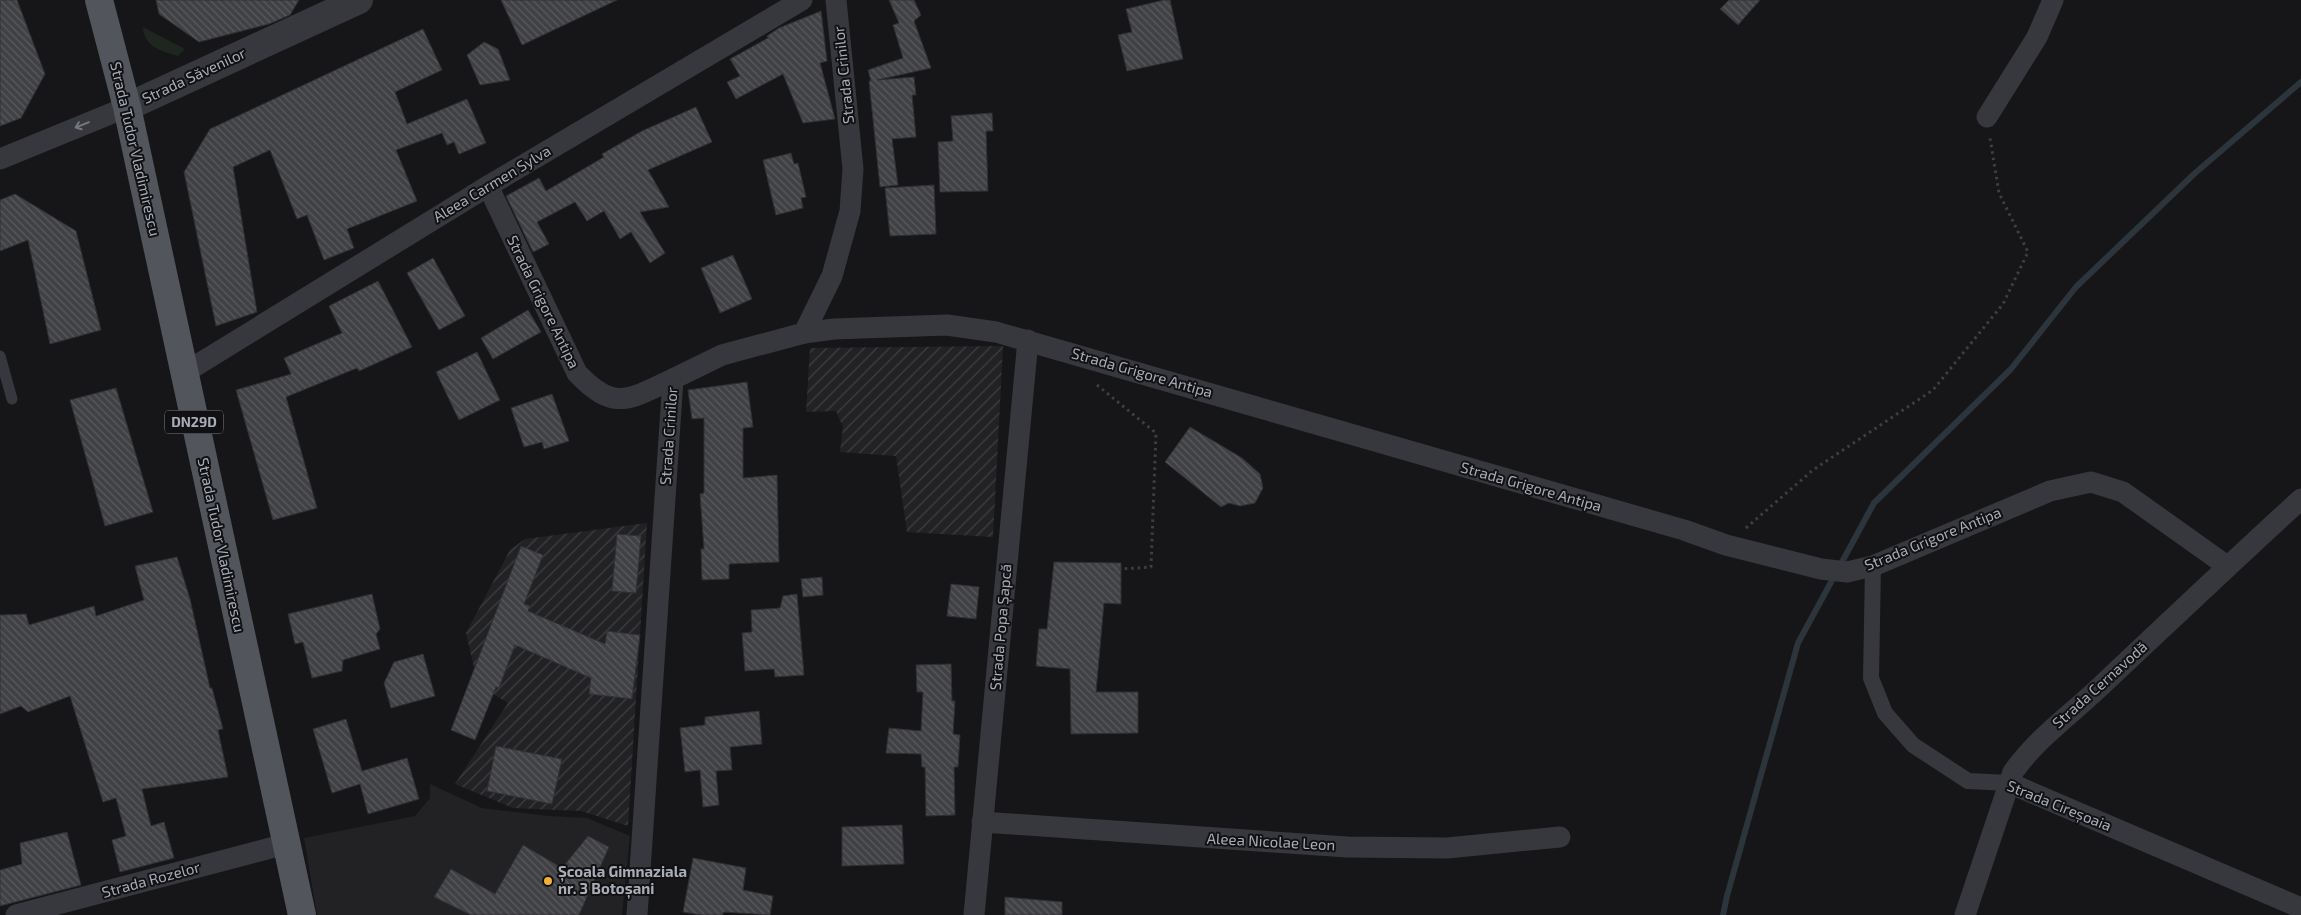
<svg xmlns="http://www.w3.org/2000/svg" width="2301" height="915" viewBox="0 0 2301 915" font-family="'Exo 2',sans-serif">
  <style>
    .built { fill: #222225 }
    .industrial { fill: url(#industrial-furrows) }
    .green { fill: #1e261f }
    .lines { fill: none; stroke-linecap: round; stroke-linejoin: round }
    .stream { stroke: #2c353c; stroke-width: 6 }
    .building { fill: url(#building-back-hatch); stroke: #303034 }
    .path { stroke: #3d3f44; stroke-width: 3; stroke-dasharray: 2.5 4; stroke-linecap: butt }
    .service { stroke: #37383d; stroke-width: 11 }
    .pedestrian { stroke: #37383d; stroke-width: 16 }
    .minor { stroke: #37383d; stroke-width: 21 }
    .tertiary { stroke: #37383d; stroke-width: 28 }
    .primary { stroke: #53555c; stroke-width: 28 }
    .oneway { stroke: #757881 }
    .poi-dot { fill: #f2b134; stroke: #111113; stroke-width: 2 }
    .labels { text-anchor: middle; stroke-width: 4; stroke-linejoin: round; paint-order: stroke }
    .shield { fill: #111113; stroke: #7b7e86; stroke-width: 1 }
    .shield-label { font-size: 14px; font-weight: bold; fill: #a8adb8 }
    .street-label { font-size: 15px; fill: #a8adb8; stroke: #111113 }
    .poi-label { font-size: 15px; font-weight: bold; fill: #a8adb8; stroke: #111113; text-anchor: start }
  </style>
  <defs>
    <pattern id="industrial-furrows" width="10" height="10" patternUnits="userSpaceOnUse" patternTransform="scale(1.25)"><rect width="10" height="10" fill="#222225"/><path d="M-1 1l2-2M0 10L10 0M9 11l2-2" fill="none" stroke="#3f3f43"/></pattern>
    <pattern id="building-back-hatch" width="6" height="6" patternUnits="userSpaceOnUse" patternTransform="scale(1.25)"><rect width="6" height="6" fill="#404145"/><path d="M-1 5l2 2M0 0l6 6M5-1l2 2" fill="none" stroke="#595a5e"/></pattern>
  </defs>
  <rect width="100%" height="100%" fill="#161618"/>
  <path class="built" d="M 430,784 L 482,808 L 548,816 L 587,818 L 630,836 L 622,915 L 317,915 L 304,838 L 415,816 L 430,798 Z"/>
  <g class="industrial">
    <path d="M 1003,346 L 993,537 L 907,532 L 896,456 L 840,452 L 843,427 L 836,411 L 806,412 L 810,348 Z"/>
    <path d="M 647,523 L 628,826 L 581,811 L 513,808 L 455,784 L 508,703 L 478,685 L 466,633 L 510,550 L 525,539 Z"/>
  </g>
  <path class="green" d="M 143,27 L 185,49 L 178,56 C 161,51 144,47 143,27 Z"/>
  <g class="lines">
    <path class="stream" d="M 1723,915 L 1727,896 L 1798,643 L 1874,503 L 2011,369 L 2076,287 L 2194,174 L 2301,82"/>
  </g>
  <g class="building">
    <path d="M 0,0 L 17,0 L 45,74 L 21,118 L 0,126 Z"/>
    <path d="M 156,0 L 299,0 L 290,15 L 269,24 L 199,42 L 159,14 Z"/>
    <path d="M 501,0 L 617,0 L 522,45 Z"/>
    <path d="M 889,0 L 914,0 L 921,15 L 914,21 L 931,68 L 877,80 L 914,77 L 916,95 L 912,95 L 916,137 L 892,139 L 898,185 L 880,187 L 869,81 L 871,81 L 868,70 L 903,58 L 893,25 L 899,23 Z"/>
    <path d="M 1164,0 L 1170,0 L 1183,59 L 1127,71 L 1118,35 L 1132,32 L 1126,9 Z"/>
    <path d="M 1729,0 L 1760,0 L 1738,25 L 1720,9 Z"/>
    <path d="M 821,11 L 827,61 L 820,63 L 835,119 L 803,123 L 783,74 L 736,99 L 727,82 L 740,76 L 730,59 L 768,38 L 767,36 L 779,28 Z"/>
    <path d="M 423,29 L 442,70 L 395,92 L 407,124 L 467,99 L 486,143 L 459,154 L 454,142 L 447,145 L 442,133 L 396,150 L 417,201 L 347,229 L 354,248 L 324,260 L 307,215 L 297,219 L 270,150 L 233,167 L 257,312 L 216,326 L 184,172 L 210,129 Z"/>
    <path d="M 484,42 L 498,49 L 510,80 L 480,85 L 467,55 Z"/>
    <path d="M 696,107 L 712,142 L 648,170 L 669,207 L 640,212 L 665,253 L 650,263 L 631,232 L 620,239 L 604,211 L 587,221 L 575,202 L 537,222 L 549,244 L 533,252 L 506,196 L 539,178 L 546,191 L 604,157 L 602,154 L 642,131 Z"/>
    <path d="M 992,113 L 993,131 L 986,131 L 988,191 L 940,192 L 938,142 L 953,141 L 951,116 Z"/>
    <path d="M 791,153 L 794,164 L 798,163 L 806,197 L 801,198 L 803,208 L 776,215 L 763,160 Z"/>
    <path d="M 934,185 L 936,234 L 890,236 L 885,188 Z"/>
    <path d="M 15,194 L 76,231 L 101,330 L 50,344 L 28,240 L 0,251 L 0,200 Z"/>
    <path d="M 733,255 L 752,299 L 720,313 L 701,268 Z"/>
    <path d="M 433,258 L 465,316 L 439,330 L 407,273 Z"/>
    <path d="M 378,281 L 412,347 L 359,371 L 357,368 L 286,397 L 317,508 L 273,520 L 236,390 L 291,374 L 284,358 L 342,333 L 329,306 Z"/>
    <path d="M 528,310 L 541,332 L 493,359 L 481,338 Z"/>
    <path d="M 477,352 L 500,400 L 459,420 L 436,372 Z"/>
    <path d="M 747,382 L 753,427 L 743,428 L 743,478 L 777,475 L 779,562 L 729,564 L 729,579 L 702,580 L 701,549 L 704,549 L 700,494 L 704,493 L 704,418 L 692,419 L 688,390 Z"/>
    <path d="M 116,388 L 153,512 L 105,526 L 70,400 Z"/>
    <path d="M 552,394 L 569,441 L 544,449 L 542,442 L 524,447 L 511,408 Z"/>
    <path d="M 1190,427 L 1242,458 L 1260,474 L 1263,488 L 1255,503 L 1240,506 L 1229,503 L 1221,507 L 1165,462 Z"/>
    <path d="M 617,534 L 641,536 L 636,593 L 612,591 Z"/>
    <path d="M 521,546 L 543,555 L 524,604 L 530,606 L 528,611 L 605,644 L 607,631 L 640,635 L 632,699 L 589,694 L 591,678 L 515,645 L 499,688 L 496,687 L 475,740 L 451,730 Z"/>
    <path d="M 177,557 L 190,599 L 210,688 L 212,688 L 223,729 L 218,730 L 228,777 L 142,789 L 151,826 L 164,822 L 174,858 L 120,872 L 112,840 L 126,836 L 116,798 L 103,802 L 70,696 L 28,712 L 21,706 L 0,714 L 0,615 L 26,614 L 29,625 L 94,606 L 96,616 L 144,600 L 135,566 Z"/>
    <path d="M 1054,562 L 1121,563 L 1121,604 L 1104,603 L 1096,692 L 1138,692 L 1138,733 L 1071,734 L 1070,669 L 1036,666 L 1039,629 L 1047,629 Z"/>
    <path d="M 822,577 L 823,595 L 803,597 L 801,579 Z"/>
    <path d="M 951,584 L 979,587 L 976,619 L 947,616 Z"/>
    <path d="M 372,594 L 380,629 L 376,634 L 380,649 L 343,660 L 342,671 L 312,678 L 303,642 L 295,644 L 288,614 Z"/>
    <path d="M 797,594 L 804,675 L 775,677 L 774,669 L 745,671 L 742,633 L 752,632 L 751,610 L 780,608 L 783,596 Z"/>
    <path d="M 423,654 L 435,696 L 391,708 L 384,683 L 394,662 Z"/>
    <path d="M 951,664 L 952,701 L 955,701 L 953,734 L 960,735 L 958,767 L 954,767 L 955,815 L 926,816 L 925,767 L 922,767 L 921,754 L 886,753 L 889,728 L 921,731 L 923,692 L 917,692 L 916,665 Z"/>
    <path d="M 759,711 L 762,744 L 730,747 L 732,770 L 716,771 L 719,805 L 703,807 L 700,770 L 685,772 L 680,728 L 705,725 L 705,717 Z"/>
    <path d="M 346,719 L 362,771 L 407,758 L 419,799 L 368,814 L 360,784 L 332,793 L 313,729 Z"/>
    <path d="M 496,746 L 562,759 L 552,804 L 487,791 Z"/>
    <path d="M 902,825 L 904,864 L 842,866 L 842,827 Z"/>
    <path d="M 67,832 L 81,885 L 0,906 L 0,870 L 22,864 L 20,843 Z"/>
    <path d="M 588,836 L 609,847 L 579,915 L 471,915 L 434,897 L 451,869 L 495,894 L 523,845 L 562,868 Z"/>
    <path d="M 693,858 L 746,868 L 743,890 L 773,896 L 770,915 L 724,912 L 722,915 L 701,915 L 683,912 Z"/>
    <path d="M 1005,897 L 1062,902 L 1062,915 L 1005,915 Z"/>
  </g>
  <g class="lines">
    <g class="path">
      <path d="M 1097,385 L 1156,433 L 1151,567 L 1106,570"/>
      <path d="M 1746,528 L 1813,470 L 1933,390 L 2003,304 L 2028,252 L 1999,193 L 1990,138"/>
    </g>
    <path class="service" d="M 0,356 L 12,399"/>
    <path class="pedestrian" d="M 1873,566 L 1871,678 L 1885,713 L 1913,745 L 1968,781 L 2009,783"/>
    <g class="minor">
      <path d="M 1987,117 L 2037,37 L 2053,0"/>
      <path d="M 0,159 L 127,107"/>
      <path d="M 488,186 L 577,373 C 615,413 629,399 673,379"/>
      <path d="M 804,333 L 834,329 L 947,325 L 996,332 L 1684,530 L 1726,545 L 1821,569 L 1847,572 L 1873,566 L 2050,491 L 2091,482 L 2123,492 L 2227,566"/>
      <path d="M 184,373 L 488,186 L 802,0"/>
      <path d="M 2009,783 L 2301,908"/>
      <path d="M 982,822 L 1347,847 L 1447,848 L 1560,837"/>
      <path d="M 16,915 L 286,844"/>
      <path d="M 637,915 L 673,379 L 722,355 L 804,333 L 832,276 L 850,211 L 853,169 L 836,0"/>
      <path d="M 974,915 L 1028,340"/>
      <path d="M 1965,915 L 2013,772 C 2038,737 2073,713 2103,684 C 2169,622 2234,560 2301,499"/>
    </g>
    <path class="tertiary" d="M 127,107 L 359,0"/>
    <path class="primary" d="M 99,0 L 127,107 L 302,915"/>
  </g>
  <defs><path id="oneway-shaft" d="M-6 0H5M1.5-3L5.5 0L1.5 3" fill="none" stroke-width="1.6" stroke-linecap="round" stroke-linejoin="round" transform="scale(1.25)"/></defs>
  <use class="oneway" href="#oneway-shaft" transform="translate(82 125) rotate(158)"/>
  <circle class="poi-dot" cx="548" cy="881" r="5"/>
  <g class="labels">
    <rect class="shield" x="165" y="410.5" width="58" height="23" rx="4"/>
    <g class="shield-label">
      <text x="194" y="427">DN29D</text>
    </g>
    <g class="street-label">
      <text transform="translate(844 75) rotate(-96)" y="5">Strada Crinilor</text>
      <text transform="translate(194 76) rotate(-25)" y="5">Strada Săvenilor</text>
      <text transform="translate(135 149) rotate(77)" y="5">Strada Tudor Vladimirescu</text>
      <text transform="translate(492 184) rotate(-31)" y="5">Aleea Carmen Sylva</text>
      <text transform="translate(543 302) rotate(64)" y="5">Strada Grigore Antipa</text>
      <text transform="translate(1142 373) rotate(16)" y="5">Strada Grigore Antipa</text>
      <text transform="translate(669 436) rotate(-86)" y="5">Strada Crinilor</text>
      <text transform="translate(1531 487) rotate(16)" y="5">Strada Grigore Antipa</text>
      <text transform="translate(1933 539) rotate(-22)" y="5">Strada Grigore Antipa</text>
      <text transform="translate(221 545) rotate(78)" y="5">Strada Tudor Vladimirescu</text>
      <text transform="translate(1001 627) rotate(-85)" y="5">Strada Popa Șapcă</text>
      <text transform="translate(2100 685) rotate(-42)" y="5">Strada Cernavodă</text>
      <text transform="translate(2059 806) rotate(22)" y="5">Strada Cireșoaia</text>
      <text transform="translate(1271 842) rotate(3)" y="5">Aleea Nicolae Leon</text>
      <text transform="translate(151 880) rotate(-15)" y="5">Strada Rozelor</text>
    </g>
    <g class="poi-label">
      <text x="558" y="877">Școala Gimnaziala<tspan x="558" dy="17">nr. 3 Botoșani</tspan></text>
    </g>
  </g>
</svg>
